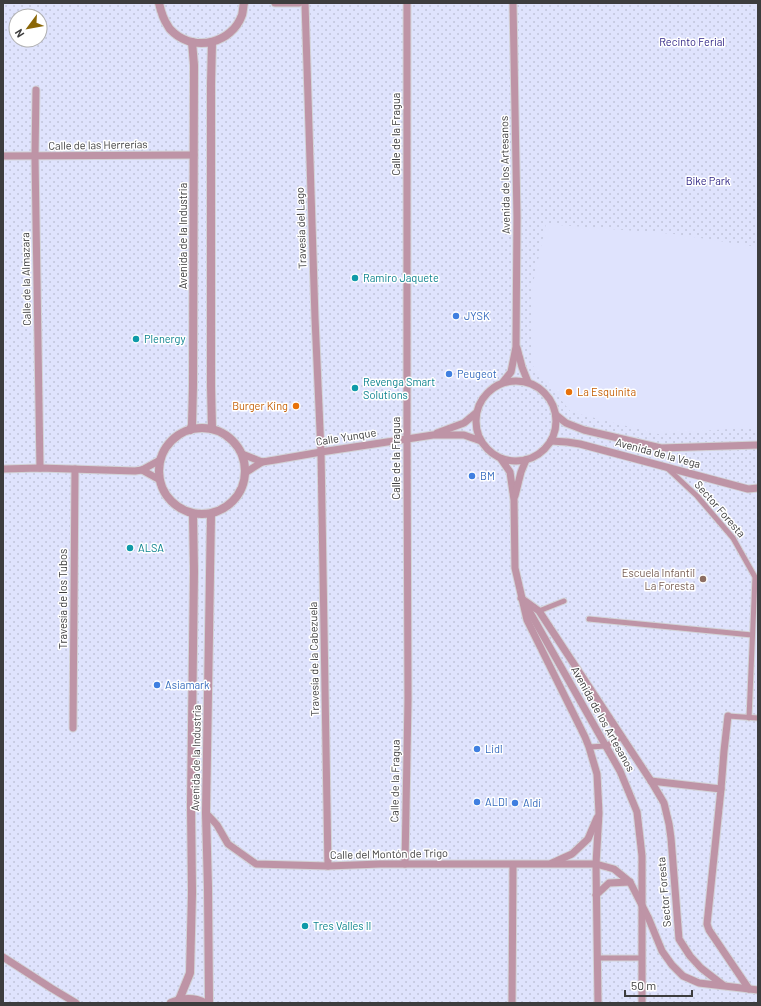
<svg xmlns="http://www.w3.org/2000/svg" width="761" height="1006" viewBox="0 0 761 1006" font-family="Barlow,sans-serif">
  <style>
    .park { fill: url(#park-dots); fill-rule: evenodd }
    .pitch { fill: #dfe3fd }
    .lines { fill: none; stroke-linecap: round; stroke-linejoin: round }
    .pedestrian-casing { stroke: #d3d3d7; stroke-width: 7 }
    .minor-casing { stroke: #d3d3d7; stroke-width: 9 }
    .tertiary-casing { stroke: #d3d3d7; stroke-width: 10 }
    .pedestrian { stroke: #be94a6; stroke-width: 5 }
    .minor { stroke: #be94a6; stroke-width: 7 }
    .tertiary { stroke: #be94a6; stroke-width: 8 }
    .culture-dot { fill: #0f9aa8; stroke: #fff; stroke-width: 1.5 }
    .shop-dot { fill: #3f7fe0; stroke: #fff; stroke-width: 1.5 }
    .food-dot { fill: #e8710a; stroke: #fff; stroke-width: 1.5 }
    .education-dot { fill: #8d6e63; stroke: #fff; stroke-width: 1.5 }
    .labels { text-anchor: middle; stroke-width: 3; stroke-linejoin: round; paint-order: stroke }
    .park-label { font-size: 11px; fill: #312686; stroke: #fff }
    .street-label { font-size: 11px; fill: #3d3d3e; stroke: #fff }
    .culture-label { font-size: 11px; fill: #0d838f; stroke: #fff; text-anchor: start }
    .shop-label { font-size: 11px; fill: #366cbe; stroke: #fff; text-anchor: start }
    .food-label { font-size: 11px; fill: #c56008; stroke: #fff; text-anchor: start }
    .education-label { font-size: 11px; fill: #785e54; stroke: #fff; text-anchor: end }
  </style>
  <defs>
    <pattern id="park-dots" width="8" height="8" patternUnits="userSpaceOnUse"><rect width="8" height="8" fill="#dfe3fd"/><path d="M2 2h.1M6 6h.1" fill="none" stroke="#c0c4da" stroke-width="1.8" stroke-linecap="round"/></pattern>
  </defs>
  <rect width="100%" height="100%" fill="#f8f8fd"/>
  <path class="park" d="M 3,3 L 758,3 L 758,1003 L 3,1003 ZM 16,16 L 40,16 L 40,40 L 16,40 Z"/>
  <path class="pitch" d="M 546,224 L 674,234 L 758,247 L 758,427 L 658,434 L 571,412 L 533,366 L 533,283 Z"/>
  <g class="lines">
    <defs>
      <g id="pedestrian">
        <path d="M 666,467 L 697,496 L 733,538 L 755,577 L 749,718"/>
        <path d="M 539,611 L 564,601"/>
        <path d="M 589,619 L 752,635"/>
        <path d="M 728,716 L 758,718"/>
        <path d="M 589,747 L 606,746 L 621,737"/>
        <path d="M 598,958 L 642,958"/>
      </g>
      <g id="minor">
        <path d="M 275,3 L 299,3"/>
        <path d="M 305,3 L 315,318 L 321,452 L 328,866"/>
        <path d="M 36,90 L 35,157 L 40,468"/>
        <path d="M 3,156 L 194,155"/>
        <path d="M 517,348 L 522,367 L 528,382"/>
        <circle cx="516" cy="421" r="40"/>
        <path d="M 503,382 L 511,372 L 516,347 L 517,217 L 513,3"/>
        <path d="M 556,415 L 566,423 L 584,430 L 661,448 L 758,445"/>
        <path d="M 437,433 L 464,423 L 476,413"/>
        <path d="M 551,441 L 567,442 L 580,444 L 748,489 L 758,488"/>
        <path d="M 242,454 L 262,462 L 275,460 L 321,452 L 407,439 L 433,435 L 464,435 L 481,441"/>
        <path d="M 501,459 L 510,472 L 514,500 L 515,568 L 527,620 L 585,737 L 589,747 L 597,774 L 599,813 L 596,864 L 598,1003"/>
        <path d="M 3,469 L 40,468 L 135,471 L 142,470 L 160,460"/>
        <path d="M 142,470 L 160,480"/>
        <path d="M 245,473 L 262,462"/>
        <path d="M 515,496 L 521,472 L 526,460"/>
        <path d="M 521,598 L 539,611 L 651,781 L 664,803 L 669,824 L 671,838 L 679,939 L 690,956 L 701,968 L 723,985"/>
        <path d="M 527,607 L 620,771 L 637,812 L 642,856 L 642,1003"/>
        <path d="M 73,728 L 75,469"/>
        <path d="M 651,781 L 721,789 L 707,924 L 709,930 L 749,989"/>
        <path d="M 721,789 L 724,751 L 728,716"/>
        <path d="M 206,813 L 217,825 L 228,844 L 256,864 L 328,866 L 380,864 L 596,864 L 614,869 L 630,882 L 648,917 L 662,951 L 672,965 L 683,976 L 699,983 L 758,990"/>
        <path d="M 552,863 L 572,854 L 588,839 L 597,818"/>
        <path d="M 405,864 L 408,700 L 407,439 L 407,3"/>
        <path d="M 596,895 L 609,883 L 630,882"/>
        <path d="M 3,957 L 51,988 L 76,1003"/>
        <path d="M 512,1003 L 513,865"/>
      </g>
      <g id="tertiary">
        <path d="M 159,3 C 161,12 163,19 168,26 C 169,29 172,31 174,33 C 196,52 232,43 242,15 C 243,12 243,7 244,3"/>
        <circle cx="202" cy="471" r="43"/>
        <path d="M 212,429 L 211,386 L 211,84 L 212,42"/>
        <path d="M 190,430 L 192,425 L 193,386 L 194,65 L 192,42"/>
        <path d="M 179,1000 L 190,973 L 192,893 L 191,805 L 194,571 L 193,514"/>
        <path d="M 171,1003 C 182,998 193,997 205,1003"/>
        <path d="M 209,1003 L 208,888 L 206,813 L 211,514"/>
      </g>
    </defs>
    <use href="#pedestrian" class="pedestrian-casing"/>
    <use href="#minor" class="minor-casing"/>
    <use href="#tertiary" class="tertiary-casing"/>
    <use href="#pedestrian" class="pedestrian"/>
    <use href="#minor" class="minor"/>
    <use href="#tertiary" class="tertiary"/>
  </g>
  <g class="culture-dot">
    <circle cx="355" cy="278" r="4"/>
    <circle cx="136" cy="339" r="4"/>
    <circle cx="355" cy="388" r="4"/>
    <circle cx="130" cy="548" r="4"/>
    <circle cx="305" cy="926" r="4"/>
  </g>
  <g class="shop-dot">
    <circle cx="456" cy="316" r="4"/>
    <circle cx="449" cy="374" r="4"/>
    <circle cx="472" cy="476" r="4"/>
    <circle cx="157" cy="685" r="4"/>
    <circle cx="477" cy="749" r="4"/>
    <circle cx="477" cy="802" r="4"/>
    <circle cx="515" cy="803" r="4"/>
  </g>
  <g class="food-dot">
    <circle cx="569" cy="392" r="4"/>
    <circle cx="296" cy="406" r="4"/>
  </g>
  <circle class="education-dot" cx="703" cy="579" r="4"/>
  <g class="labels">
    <g class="park-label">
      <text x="692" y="46">Recinto Ferial</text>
      <text x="708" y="185">Bike Park</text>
    </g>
    <g class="street-label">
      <text transform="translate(396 134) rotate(-90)" y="4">Calle de la Fragua</text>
      <text transform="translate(98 145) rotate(-1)" y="4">Calle de las Herrerías</text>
      <text transform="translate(505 175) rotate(-91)" y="4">Avenida de los Artesanos</text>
      <text transform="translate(301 228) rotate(-92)" y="4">Travesía del Lago</text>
      <text transform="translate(183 236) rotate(-90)" y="4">Avenida de la Industria</text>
      <text transform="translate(26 279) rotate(-91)" y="4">Calle de la Almazara</text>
      <text transform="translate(346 437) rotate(-9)" y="4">Calle Yunque</text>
      <text transform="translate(658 453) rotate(15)" y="4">Avenida de la Vega</text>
      <text transform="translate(396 458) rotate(-90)" y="4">Calle de la Fragua</text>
      <text transform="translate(720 509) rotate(49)" y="4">Sector Foresta</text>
      <text transform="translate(63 599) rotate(-90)" y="4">Travesía de los Tubos</text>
      <text transform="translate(314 659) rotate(-91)" y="4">Travesía de la Cabezuela</text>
      <text transform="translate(603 719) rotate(61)" y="4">Avenida de los Artesanos</text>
      <text transform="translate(196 758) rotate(-89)" y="4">Avenida de la Industria</text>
      <text transform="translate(395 781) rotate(-89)" y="4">Calle de la Fragua</text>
      <text transform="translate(389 854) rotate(-1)" y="4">Calle del Montón de Trigo</text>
      <text transform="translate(664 892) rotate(-95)" y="4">Sector Foresta</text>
    </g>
    <g class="culture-label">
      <text x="363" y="282">Ramiro Jaquete</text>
      <text x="144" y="343">Plenergy</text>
      <text x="363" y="386">Revenga Smart<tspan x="363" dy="13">Solutions</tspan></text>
      <text x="138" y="552">ALSA</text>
      <text x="313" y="930">Tres Valles II</text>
    </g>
    <g class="shop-label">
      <text x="464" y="320">JYSK</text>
      <text x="457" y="378">Peugeot</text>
      <text x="480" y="480">BM</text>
      <text x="165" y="689">Asiamark</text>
      <text x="485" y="753">Lidl</text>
      <text x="485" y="806">ALDI</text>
      <text x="523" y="807">Aldi</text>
    </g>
    <g class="food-label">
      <text x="577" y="396">La Esquinita</text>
      <text x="288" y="410" text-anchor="end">Burger King</text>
    </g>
    <g class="education-label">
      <text x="695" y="577">Escuela Infantil<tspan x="695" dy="13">La Foresta</tspan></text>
    </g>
  </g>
  <rect width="761" height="1006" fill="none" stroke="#3d3d3e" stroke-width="8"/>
  <g transform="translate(28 28) rotate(238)"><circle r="19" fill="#ffffff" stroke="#b1b1b2"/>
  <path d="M0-3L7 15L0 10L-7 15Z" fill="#8b6707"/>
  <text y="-6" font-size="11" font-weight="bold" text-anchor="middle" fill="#3d3d3e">N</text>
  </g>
  <path d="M625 990v6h67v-6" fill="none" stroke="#3d3d3e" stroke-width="2"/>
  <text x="631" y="990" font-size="12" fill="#3d3d3e" stroke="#ffffff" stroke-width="3" paint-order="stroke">50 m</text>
</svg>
